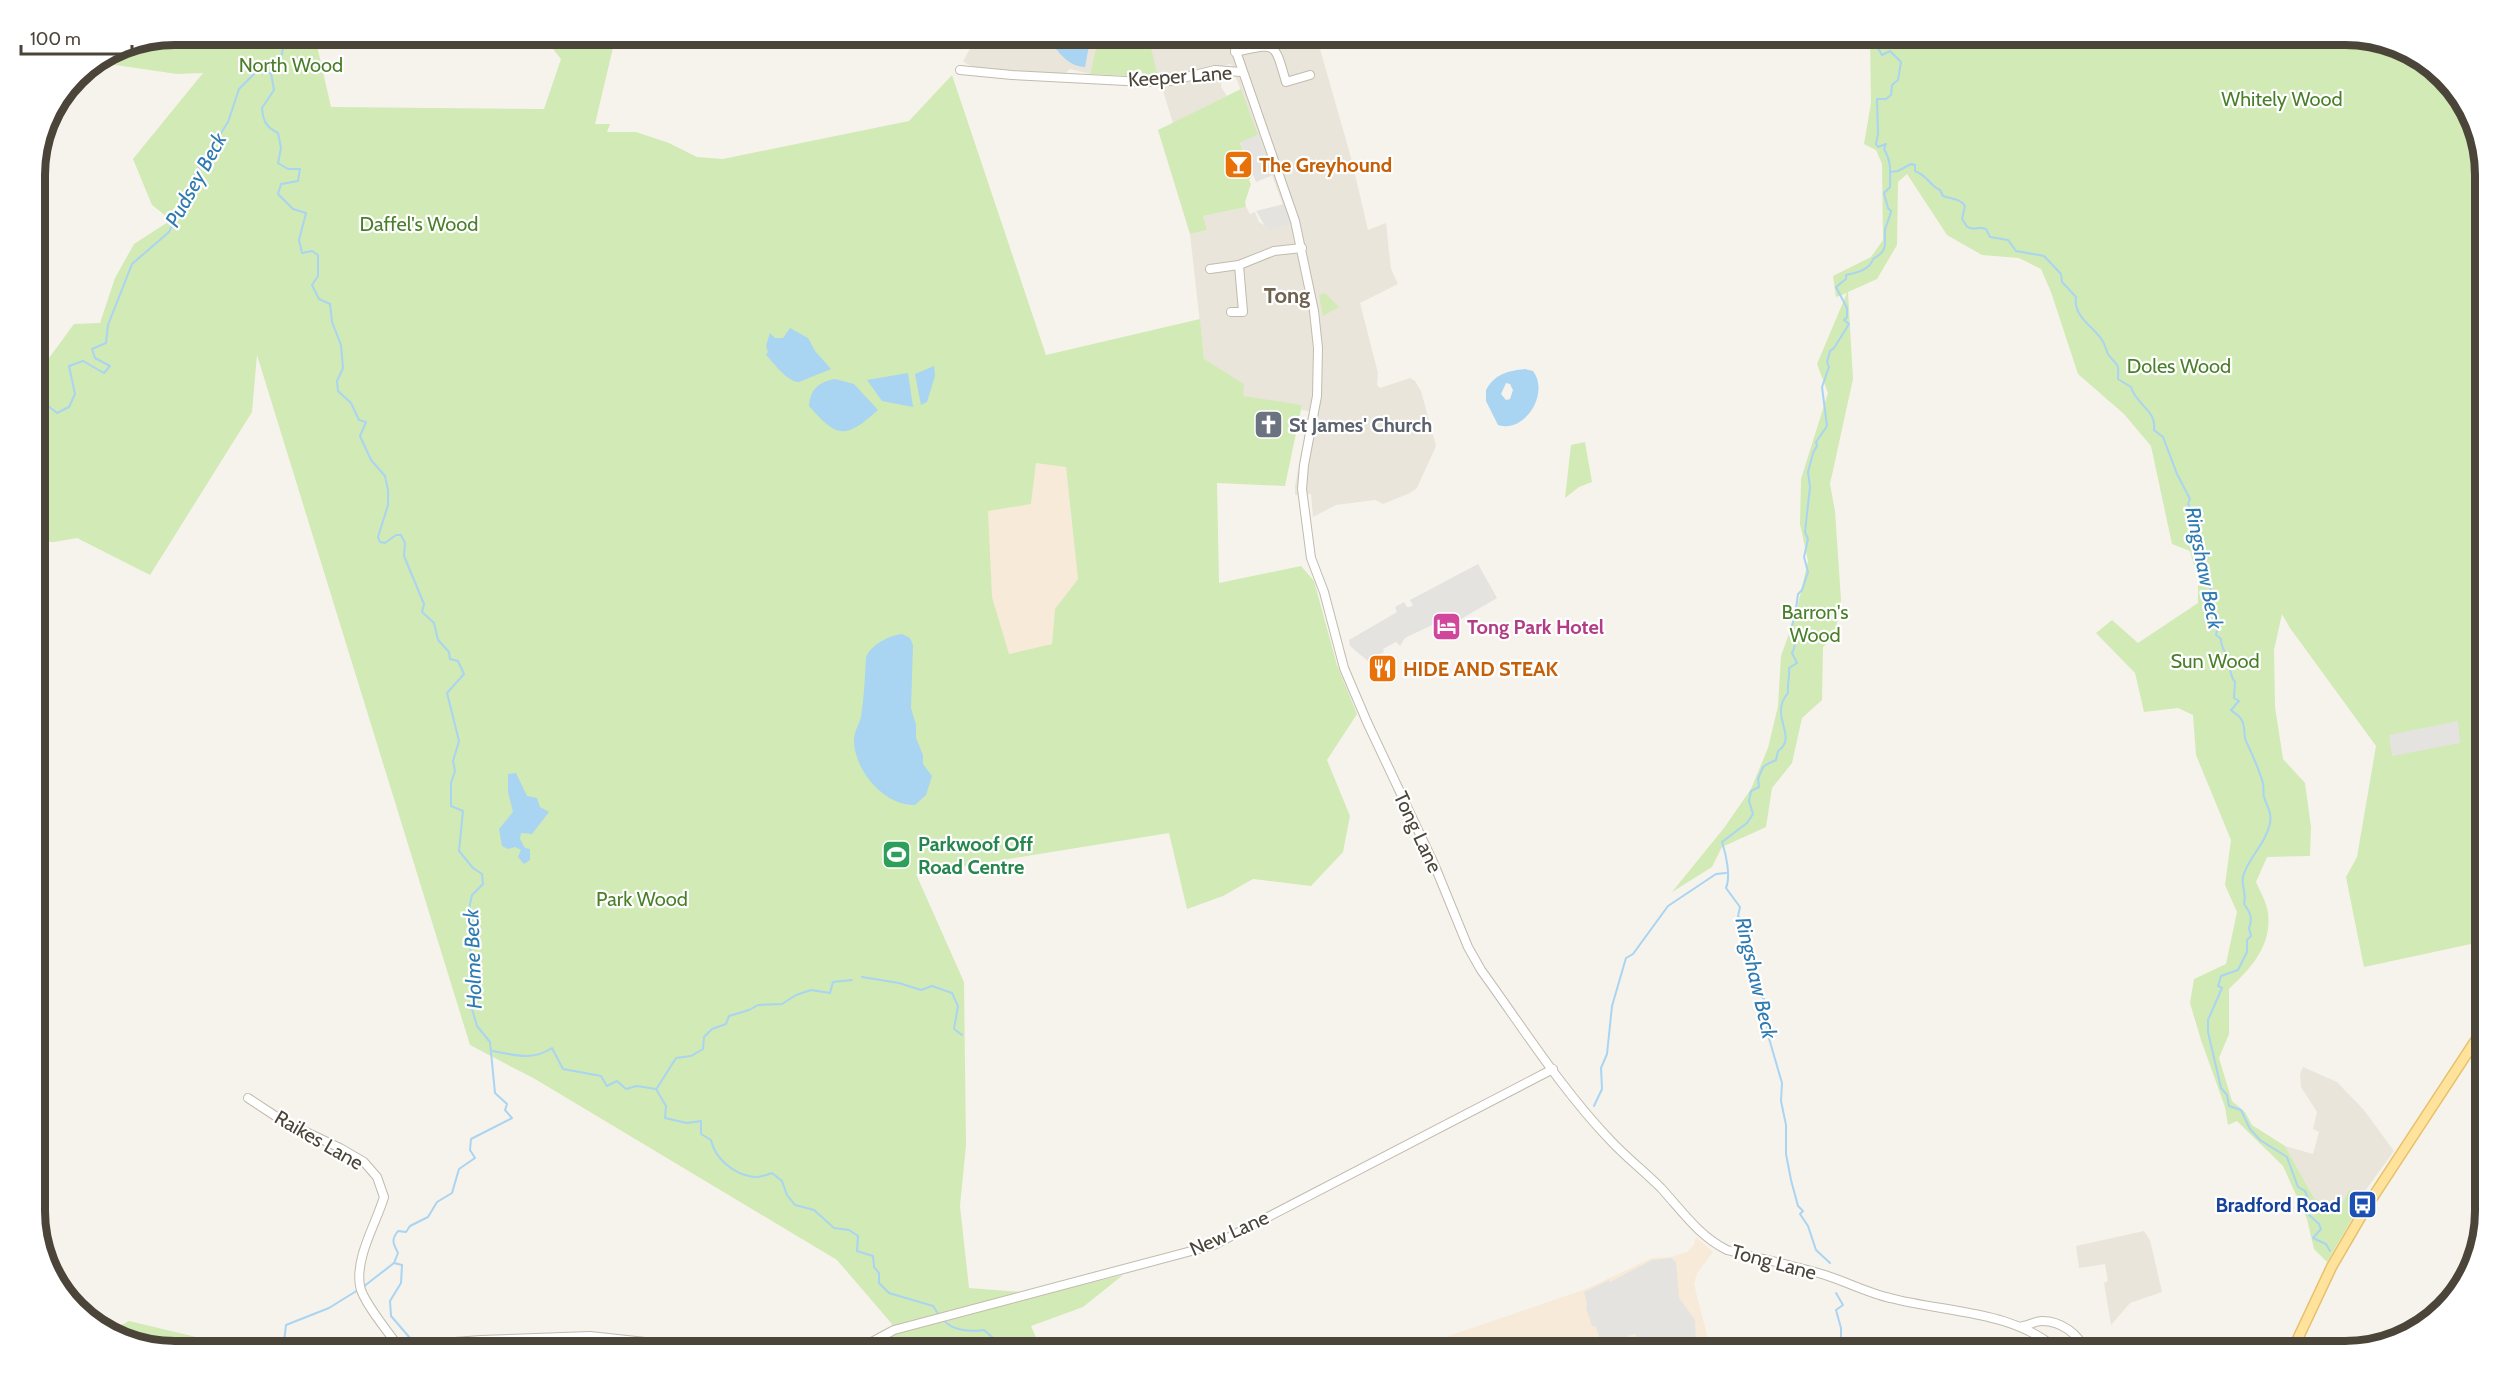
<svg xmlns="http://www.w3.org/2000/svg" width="2520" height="1386" viewBox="0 0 2520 1386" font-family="Cabin,sans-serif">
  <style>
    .residential { fill: #eae5da }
    .commercial { fill: #f7ead8 }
    .green { fill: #d2eab5; fill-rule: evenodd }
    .parking { fill: #e5e3e0 }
    .water { fill: #a9d4f2; fill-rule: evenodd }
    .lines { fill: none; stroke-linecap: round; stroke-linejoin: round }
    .stream { stroke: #a9d4f2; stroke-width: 2 }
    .minor-casing { stroke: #c2bbae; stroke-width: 10 }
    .major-casing { stroke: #e6c16a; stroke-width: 12 }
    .minor { stroke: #fff; stroke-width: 8 }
    .major { stroke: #ffe39c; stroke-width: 9 }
    .labels { text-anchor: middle; stroke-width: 4.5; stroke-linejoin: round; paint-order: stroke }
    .park-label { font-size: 20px; fill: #4a7f2a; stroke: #fff }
    .street-label { font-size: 20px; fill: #4b4439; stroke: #fff }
    .food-label { font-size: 20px; font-weight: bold; fill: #c56008; stroke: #fff; text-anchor: start }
    .worship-label { font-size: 20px; font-weight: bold; fill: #5b616d; stroke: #fff; text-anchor: start }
    .hotel-label { font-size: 20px; font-weight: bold; fill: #b23c85; stroke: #fff; text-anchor: start }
    .leisure-label { font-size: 20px; font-weight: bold; fill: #27864d; stroke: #fff; text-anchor: start }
    .transit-label { font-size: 20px; font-weight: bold; fill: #164399; stroke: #fff; text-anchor: end }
    .water-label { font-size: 21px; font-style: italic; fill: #2e7ab2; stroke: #fff }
    .quarter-label { font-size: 22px; font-weight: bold; fill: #6e6250; stroke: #fff }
    .rim { fill: none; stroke: #4b4439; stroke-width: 8 }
  </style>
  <rect width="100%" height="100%" fill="#f6f3ec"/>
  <g class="residential">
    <path d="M 978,35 L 1099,35 L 1090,74 L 1070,69 L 1064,74 L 977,68 L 967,64 L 963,61 Z"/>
    <path d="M 1148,35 L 1316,35 L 1352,161 L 1368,230 L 1386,223 L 1391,269 L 1398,284 L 1360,303 L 1378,373 L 1377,385 L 1380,388 L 1410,378 L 1415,381 L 1421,391 L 1436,446 L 1417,488 L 1410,493 L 1383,504 L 1375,500 L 1336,505 L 1313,517 L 1311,494 L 1295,495 L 1295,486 L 1309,411 L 1301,410 L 1302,405 L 1243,397 L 1204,359 L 1190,234 L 1207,230 L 1203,216 L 1246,207 L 1250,214 L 1255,212 L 1259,222 L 1271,229 L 1290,224 L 1231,64 L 1222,66 L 1221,87 L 1227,96 L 1173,123 L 1163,91 L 1158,85 Z"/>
    <path d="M 2303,1067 L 2337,1082 L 2364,1110 L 2394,1151 L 2360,1198 L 2349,1190 L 2339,1211 L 2314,1198 L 2285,1146 L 2313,1154 L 2319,1132 L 2313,1129 L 2317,1112 L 2301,1087 L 2300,1074 Z"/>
    <path d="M 2144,1231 L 2150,1240 L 2162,1292 L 2130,1303 L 2111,1325 L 2104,1283 L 2108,1281 L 2105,1264 L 2079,1268 L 2076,1246 Z"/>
  </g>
  <g class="commercial">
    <path d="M 1003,365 L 1066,467 L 1078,579 L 1055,609 L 1052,644 L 1008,654 L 992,597 L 987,510 L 1031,504 L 1036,464 L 1004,459 Z"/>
    <path d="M 1696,1237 L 1713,1252 L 1697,1273 L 1694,1284 L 1711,1351 L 1405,1351 L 1586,1289 L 1652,1258 L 1671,1257 L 1687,1252 L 1694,1245 Z"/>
  </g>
  <g class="green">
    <path d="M 2345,34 L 2415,53 L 2467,104 L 2485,166 L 2485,941 L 2364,967 L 2346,877 L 2357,857 L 2376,746 L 2290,628 L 2282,614 L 2274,650 L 2275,707 L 2283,759 L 2305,783 L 2311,827 L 2310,856 L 2267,857 L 2256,882 C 2260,891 2267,903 2268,913 C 2272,946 2251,968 2229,989 L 2229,1034 L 2219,1058 L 2232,1101 L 2245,1112 L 2252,1125 L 2285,1146 L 2314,1198 L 2339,1210 L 2349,1190 L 2363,1200 L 2327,1262 L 2314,1249 L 2307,1219 L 2283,1166 L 2237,1121 L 2228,1125 L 2225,1107 L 2201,1040 L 2190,1003 L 2194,979 L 2226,964 L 2237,912 L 2225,885 L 2231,840 L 2196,755 L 2193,715 L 2178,708 L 2144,712 L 2135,673 L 2096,633 L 2112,620 L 2138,643 L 2198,603 L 2198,580 L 2190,551 L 2172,544 L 2151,446 L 2124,414 L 2078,374 L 2051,292 L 2041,269 L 2019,258 L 1982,255 L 1947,235 L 1907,174 L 1898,182 L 1897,245 L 1877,279 L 1848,292 L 1853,379 L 1830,484 L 1835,511 L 1841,600 L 1835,636 L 1823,647 L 1822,700 L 1802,718 L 1792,763 L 1772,788 L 1766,827 L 1722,847 L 1712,867 L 1672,892 L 1724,828 L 1751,789 L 1768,748 L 1778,706 L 1781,656 L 1795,617 L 1808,561 L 1800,524 L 1801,479 L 1828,393 L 1817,364 L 1847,293 L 1836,297 L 1833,276 L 1871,257 L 1883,240 L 1882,164 L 1876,150 L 1864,144 L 1871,103 L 1870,35 Z"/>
    <path d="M 175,35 L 329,35 L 318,50 L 331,107 L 544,109 L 561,59 L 542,35 L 616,35 L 595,124 L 610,124 L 607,132 L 636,132 L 669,143 L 697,157 L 723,159 L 909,121 L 952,75 L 1046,355 L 1200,319 L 1204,359 L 1244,384 L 1243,396 L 1302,405 L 1285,486 L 1217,483 L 1219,583 L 1301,566 L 1314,581 L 1337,665 L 1357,714 L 1327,760 L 1350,816 L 1343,852 L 1311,886 L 1253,879 L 1223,896 L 1187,909 L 1169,833 L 916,874 L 964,982 L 966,1145 L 960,1206 L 969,1288 L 1021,1292 L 1023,1299 L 1123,1275 L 1083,1307 L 1031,1326 L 1042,1351 L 953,1351 L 949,1347 L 941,1349 L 889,1340 L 892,1324 L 837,1260 L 535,1079 L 470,1045 L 257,355 L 252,412 L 150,575 L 77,538 L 54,542 L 35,541 L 35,508 L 46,497 L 35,483 L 35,377 L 74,324 L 100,323 L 115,278 L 134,244 L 171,220 L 152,205 L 133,159 L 203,73 L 177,74 L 95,62 L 121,45 ZM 1036,463 L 1066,467 L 1078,579 L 1055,609 L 1052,644 L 1009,654 L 992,597 L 988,511 L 1031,504 Z"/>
    <path d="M 1099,35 L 1148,35 L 1158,78 L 1142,76 L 1142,71 L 1132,71 L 1132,76 L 1090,74 Z"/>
    <path d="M 1241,89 L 1258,135 L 1240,143 L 1253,174 L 1249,180 L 1251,184 L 1245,202 L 1246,207 L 1203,216 L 1207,230 L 1190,234 L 1158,130 Z"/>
    <path d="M 1325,293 L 1339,307 L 1323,316 L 1319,295 Z"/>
    <path d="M 1585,442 L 1592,482 L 1579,487 L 1565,498 L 1571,445 Z"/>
    <path d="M 129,1321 L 234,1346 L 228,1351 L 175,1351 L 120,1335 L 116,1328 Z"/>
  </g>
  <g class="parking">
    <path d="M 1258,135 L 1273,175 L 1256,182 L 1240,142 Z"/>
    <path d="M 1284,204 L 1291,224 L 1271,230 L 1265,226 L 1256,211 Z"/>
    <path d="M 1478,564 L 1497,598 L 1449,626 L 1445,621 L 1430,626 L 1405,638 L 1400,646 L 1396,642 L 1383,649 L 1384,652 L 1368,661 L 1350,646 L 1349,640 L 1397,612 L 1395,607 L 1404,602 L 1407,607 L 1410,607 L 1413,605 L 1410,600 Z"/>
    <path d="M 2458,721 L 2460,743 L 2392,756 L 2389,735 Z"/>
    <path d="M 1671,1258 L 1676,1262 L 1679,1298 L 1695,1320 L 1696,1351 L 1636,1351 L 1636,1334 L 1628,1336 L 1627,1351 L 1594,1351 L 1602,1346 L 1596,1327 L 1592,1326 L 1586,1308 L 1587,1302 L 1584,1292 L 1609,1280 L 1610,1282 L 1652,1260 Z"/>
  </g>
  <g class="water">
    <path d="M 1054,35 L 1091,35 L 1085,67 C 1069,66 1062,56 1052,44 Z"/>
    <path d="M 790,328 L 808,338 L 815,351 L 831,369 L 799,382 C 786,381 775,364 766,355 L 768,352 L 766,346 L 770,333 L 775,338 L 783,338 Z"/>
    <path d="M 934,366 L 935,376 L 927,402 L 921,405 L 915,374 Z"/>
    <path d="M 1525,369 L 1533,371 C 1550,393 1525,434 1498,425 L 1486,401 L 1486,390 C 1495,374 1507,371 1525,369 ZM 1506,383 L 1510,384 L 1513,390 L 1510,399 L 1506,400 L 1501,394 Z"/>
    <path d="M 908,373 L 913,407 L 882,401 L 867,380 Z"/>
    <path d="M 835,379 L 854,384 L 878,410 C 845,439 838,439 809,406 C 810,389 819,382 835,379 Z"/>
    <path d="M 902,634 L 910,638 L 913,645 L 911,708 L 916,725 L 916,738 L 923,755 L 923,764 L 932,776 L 926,795 L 915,805 C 884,806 854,770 854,740 C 854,731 859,725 861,717 C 864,698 865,677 866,657 C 872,644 888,636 902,634 Z"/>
    <path d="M 516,773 L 527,796 L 537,798 L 540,807 L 549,812 L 532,834 L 521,833 L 520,839 L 525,848 L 530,849 L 530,860 L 524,864 L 518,857 L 521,850 L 515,847 L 508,849 L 502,846 L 499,829 L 513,812 L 508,792 L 508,774 Z"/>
  </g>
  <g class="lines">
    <g class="stream">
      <path d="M 2209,34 L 2232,40"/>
      <path d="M 271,73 L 274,90 L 262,108 C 263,121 266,127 278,133 L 281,148 L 278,163 L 288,169 L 300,169 L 298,181 L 281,184 L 278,194 L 293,209 L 306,213 L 299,240 L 302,253 L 312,251 L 318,255 L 318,276 L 312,285 L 319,299 L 330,304 L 332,322 L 341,345 L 343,368 L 337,381 L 338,391 L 351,403 L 359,420 L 366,422 L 360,436 L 371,460 L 385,476 L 388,490 L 388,505 L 378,537 L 380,542 L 385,543 L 396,535 L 401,535 L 405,543 L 404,556 L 424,604 L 422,612 L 434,623 L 438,640 L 449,652 L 450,659 L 458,661 L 464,674 L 447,693 L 459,741 L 453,761 L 455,771 L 451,783 L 451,806 L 463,811 L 459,851 L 473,868 L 482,874 L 483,884 L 472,895 L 469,909 L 472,920 L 470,949 L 476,969 L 472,1009 L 477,1026 L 490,1042 L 495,1093 L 507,1104 L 505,1110 L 512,1118 L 471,1139 L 470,1150 L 475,1158 L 459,1169 L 452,1193 L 437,1202 L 428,1217 L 410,1226 L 406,1232 L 398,1231 C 391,1240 393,1243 398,1253 L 394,1263 L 363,1287"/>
      <path d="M 271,73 L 281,58 L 286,34"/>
      <path d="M 1890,172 L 1898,171 L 1911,164 L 1915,165 L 1915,171 C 1928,176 1929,185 1940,190 L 1943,196 C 1951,199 1960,198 1965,206 L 1962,219 C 1965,222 1965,227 1970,228 C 1976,230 1980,226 1986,229 L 1990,237 L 2008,240 L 2016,251 L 2044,256 L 2061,274 L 2062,282 L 2076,297 C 2073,317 2093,326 2102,340 C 2105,344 2106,350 2108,354 C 2117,367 2119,360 2118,379 L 2131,387 C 2136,405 2157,410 2154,430 L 2163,437 L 2177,474 L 2190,499 L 2188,504 L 2197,519 L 2202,566 L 2212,593 L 2210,604 C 2216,614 2219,624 2216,635 L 2221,639 C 2221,648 2225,651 2228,658 C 2232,667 2228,674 2235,682 L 2234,698 L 2239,701 L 2231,710 C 2234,713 2239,715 2241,719 C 2246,725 2243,735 2246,741 C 2252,754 2259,769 2263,783 C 2264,788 2263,793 2264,797 C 2267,807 2272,812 2270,823 C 2266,844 2247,859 2243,877 C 2241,886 2247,894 2244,904 C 2250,912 2253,918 2249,928 L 2251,936 L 2247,940 L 2247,952 L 2238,970 L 2221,976 L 2218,986 L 2222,988 L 2208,1020 L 2208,1032 L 2221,1088 L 2227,1095 L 2229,1106 L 2241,1110 L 2250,1129 L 2260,1140 L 2287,1157 L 2298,1187 L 2305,1191 L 2308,1198 L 2303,1201 L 2308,1214 L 2319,1224 L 2321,1229 L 2313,1238 L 2326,1244 L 2330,1251"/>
      <path d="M 35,404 L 47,405 L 57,413 L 69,407 L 75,394 L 69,366 L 83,361 L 104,373 L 110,366 L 95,358 L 92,349 L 106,343 L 108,325 L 132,264 L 169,232 L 195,174 L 228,122 L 239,89 L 256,72 L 271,73"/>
      <path d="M 35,419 L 41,421 L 36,436 L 46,446 L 35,460"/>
      <path d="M 35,472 L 41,485 L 39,497 L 35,497"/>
      <path d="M 862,977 L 899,983 L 921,990 L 932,986 L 952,993 L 958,1006 L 954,1029 L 962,1035"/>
      <path d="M 493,1051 C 515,1055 532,1061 552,1048 L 563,1069 L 601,1076 L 607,1086 L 617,1081 L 626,1089 L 637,1086 L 656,1089 L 666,1106 L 665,1118 L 687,1123 L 701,1121 L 701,1134 L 711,1140 C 715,1159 734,1174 753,1177 C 759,1178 766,1175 772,1173 L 782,1181 L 787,1195 L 795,1205 L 814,1210 L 834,1228 L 849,1230 L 858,1236 L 857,1251 L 873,1256 L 874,1267 L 879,1273 L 879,1283 L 889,1293 L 933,1306 L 939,1315"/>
      <path d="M 657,1088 L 676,1058 L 691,1056 L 703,1049 L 704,1037 L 712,1029 L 726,1024 L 729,1016 L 749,1010 L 758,1005 L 782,1004 L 796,995 L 811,990 L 830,993 L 833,982 L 852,980"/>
      <path d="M 1594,1106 L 1602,1089 L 1601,1068 L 1607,1054 L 1612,1006 L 1626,958 L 1633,954 L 1668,906 L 1716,874 L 1726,873"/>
      <path d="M 394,1263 L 402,1265 L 401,1283 L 390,1301 L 391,1316 L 410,1338 L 415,1351"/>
      <path d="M 1830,1263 L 1816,1250 L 1808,1226 L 1800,1214 L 1803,1211 L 1798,1206 L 1791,1180 L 1786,1154 L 1786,1125 L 1781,1101 L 1782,1083 L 1768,1035 L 1764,999 L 1759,994 L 1759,988 C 1752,969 1741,948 1747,927 L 1738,916 L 1740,907 L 1726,888 C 1731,876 1726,854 1722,842 L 1747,823 L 1753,814 L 1749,801 L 1751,791 L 1759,787 L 1758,779 C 1765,762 1762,767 1776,760 L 1778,751 C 1799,737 1768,716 1788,693 C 1787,684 1790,677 1789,668 L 1797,663 L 1792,653 C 1797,644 1795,639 1790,631 L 1795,616 L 1798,594 L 1802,590 L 1808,572 L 1804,557 L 1808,539 L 1805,532 L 1810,487 L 1808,472 L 1813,453 L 1817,446 L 1816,442 L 1827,426 L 1822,387 L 1829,367 L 1827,362 L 1830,351 L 1834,348 L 1849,324 L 1844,320 L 1847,317 L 1847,308 L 1836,287 L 1846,279 L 1846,275 C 1856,273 1870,270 1873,259 C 1889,250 1884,245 1885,230 C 1886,225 1890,217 1891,211 L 1888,208 L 1884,193 L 1890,187 C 1890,173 1892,162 1884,149 L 1886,144 L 1878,147 L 1876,144 L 1878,134 L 1877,99 L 1886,99 L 1891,95 L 1892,85 L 1898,80 L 1901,62 L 1890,51 L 1882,55 L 1872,38 L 1876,34"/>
      <path d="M 1836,1293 L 1843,1305 L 1836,1310 L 1841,1328 L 1841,1351"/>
      <path d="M 943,1319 C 951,1331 971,1332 984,1330 L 992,1337 L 998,1351"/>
      <path d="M 283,1351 L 286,1325 L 329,1308 L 358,1290"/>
    </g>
    <defs>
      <g id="minor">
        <path d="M 1230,34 L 1295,221 L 1314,311 L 1318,348 L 1317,396 L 1304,465 L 1302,489 L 1311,558 L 1324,592 L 1344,668 L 1367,722 L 1434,864 L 1468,947 L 1481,970 C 1523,1028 1562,1090 1611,1141 C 1627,1158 1645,1172 1661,1188 C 1682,1211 1699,1236 1727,1250 C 1760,1259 1793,1265 1825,1275 C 1847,1282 1868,1293 1890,1298 C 1948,1313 2013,1310 2059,1351"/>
        <path d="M 1235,52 C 1277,43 1274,41 1286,82 L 1310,75"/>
        <path d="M 960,70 L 1012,75 L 1145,82 L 1170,81 L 1215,70 L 1241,72"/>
        <path d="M 1210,269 L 1239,265 L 1274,251 L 1302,248"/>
        <path d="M 1231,312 L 1243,312 L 1239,265"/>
        <path d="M 248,1098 L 283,1121 L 340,1148 L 364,1162 L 377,1177 L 384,1197 C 376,1224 355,1257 360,1286 C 362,1301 392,1337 402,1351"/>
        <path d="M 2023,1326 C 2029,1325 2036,1321 2042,1321 C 2061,1321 2079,1334 2085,1351"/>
        <path d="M 447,1348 L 455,1342 L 481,1340 L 590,1336 L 728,1351"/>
        <path d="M 848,1351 L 868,1344 L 894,1330 L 1214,1245 L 1553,1069"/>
      </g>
      <path id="major" d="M 2292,1351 L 2332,1266 L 2367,1206 L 2485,1026"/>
    </defs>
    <use href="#minor" class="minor-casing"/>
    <use href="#major" class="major-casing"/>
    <use href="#minor" class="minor"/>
    <use href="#major" class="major"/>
  </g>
  <defs>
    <symbol id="bar-square" viewBox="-11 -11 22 22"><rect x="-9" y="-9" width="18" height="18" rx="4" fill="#e8710a" stroke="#fff"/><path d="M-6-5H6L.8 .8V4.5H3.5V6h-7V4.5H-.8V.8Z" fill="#fff"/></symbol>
    <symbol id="church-square" viewBox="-11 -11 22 22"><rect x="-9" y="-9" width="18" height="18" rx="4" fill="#6b7280" stroke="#fff"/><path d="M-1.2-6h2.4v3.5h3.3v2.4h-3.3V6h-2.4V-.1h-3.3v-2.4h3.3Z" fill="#fff"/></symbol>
    <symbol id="hotel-square" viewBox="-11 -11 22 22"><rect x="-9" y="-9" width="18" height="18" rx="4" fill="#d1479c" stroke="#fff"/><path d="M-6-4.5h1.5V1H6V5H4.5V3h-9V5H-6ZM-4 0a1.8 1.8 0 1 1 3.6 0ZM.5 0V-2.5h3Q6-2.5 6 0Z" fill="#fff"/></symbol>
    <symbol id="restaurant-square" viewBox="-11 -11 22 22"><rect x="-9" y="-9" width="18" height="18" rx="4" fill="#e8710a" stroke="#fff"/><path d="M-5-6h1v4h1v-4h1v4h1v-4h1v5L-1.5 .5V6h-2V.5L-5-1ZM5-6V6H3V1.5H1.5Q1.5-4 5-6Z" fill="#fff"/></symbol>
    <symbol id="stadium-square" viewBox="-11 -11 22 22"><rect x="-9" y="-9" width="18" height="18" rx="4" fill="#2e9e5b" stroke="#fff"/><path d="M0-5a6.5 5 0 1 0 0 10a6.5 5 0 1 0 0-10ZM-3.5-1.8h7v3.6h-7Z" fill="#fff"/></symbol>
    <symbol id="bus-square" viewBox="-11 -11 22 22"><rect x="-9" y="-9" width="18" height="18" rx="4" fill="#1a4fb4" stroke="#fff"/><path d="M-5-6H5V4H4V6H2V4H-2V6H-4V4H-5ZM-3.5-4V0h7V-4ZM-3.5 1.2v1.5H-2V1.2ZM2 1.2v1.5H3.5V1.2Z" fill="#fff"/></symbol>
  </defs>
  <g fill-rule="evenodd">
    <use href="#bar-square" x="1222" y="148" width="33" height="33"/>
    <use href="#church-square" x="1252" y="408" width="33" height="33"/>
    <use href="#hotel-square" x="1430" y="610" width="33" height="33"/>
    <use href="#restaurant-square" x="1366" y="652" width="33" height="33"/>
    <use href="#stadium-square" x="880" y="838" width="33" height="33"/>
    <use href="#bus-square" x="2346" y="1188" width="33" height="33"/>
  </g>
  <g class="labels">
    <g class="park-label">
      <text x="291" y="72">North Wood</text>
      <text x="2282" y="106">Whitely Wood</text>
      <text x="419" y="231">Daffel's Wood</text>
      <text x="2179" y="373">Doles Wood</text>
      <text x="1815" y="619">Barron's<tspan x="1815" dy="23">Wood</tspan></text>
      <text x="2215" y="668">Sun Wood</text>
      <text x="642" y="906">Park Wood</text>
    </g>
    <g class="street-label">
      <text transform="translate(1180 76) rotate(-4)" y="7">Keeper Lane</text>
      <text transform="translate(1418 832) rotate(65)" y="7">Tong Lane</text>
      <text transform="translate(319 1140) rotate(30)" y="7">Raikes Lane</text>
      <text transform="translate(1229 1233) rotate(-24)" y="7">New Lane</text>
      <text transform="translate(1774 1262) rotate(15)" y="7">Tong Lane</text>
    </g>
    <g class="food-label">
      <text x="1259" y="172">The Greyhound</text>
      <text x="1403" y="676">HIDE AND STEAK</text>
    </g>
    <g class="worship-label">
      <text x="1289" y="432">St James' Church</text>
    </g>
    <g class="hotel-label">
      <text x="1467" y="634">Tong Park Hotel</text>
    </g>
    <g class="leisure-label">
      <text x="918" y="851">Parkwoof Off<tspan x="918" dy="23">Road Centre</tspan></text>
    </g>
    <g class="transit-label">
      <text x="2341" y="1212">Bradford Road</text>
    </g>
    <g class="water-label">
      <text transform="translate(196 180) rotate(-61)" y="7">Pudsey Beck</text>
      <text transform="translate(2204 568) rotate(79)" y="7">Ringshaw Beck</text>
      <text transform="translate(473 959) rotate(-92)" y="7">Holme Beck</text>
      <text transform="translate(1756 978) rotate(77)" y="7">Ringshaw Beck</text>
    </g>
    <g class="quarter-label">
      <text x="1287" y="303">Tong</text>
    </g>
  </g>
  <path d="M0 0H2520V1386H0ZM175 45H2345A130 130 0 0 1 2475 175V1211A130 130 0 0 1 2345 1341H175A130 130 0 0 1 45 1211V175A130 130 0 0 1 175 45Z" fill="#fff" fill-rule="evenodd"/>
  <path class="rim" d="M175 45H2345A130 130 0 0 1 2475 175V1211A130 130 0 0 1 2345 1341H175A130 130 0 0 1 45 1211V175A130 130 0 0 1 175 45Z"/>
  <path d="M21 45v9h111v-9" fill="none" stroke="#4b4439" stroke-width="3"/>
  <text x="30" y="45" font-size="18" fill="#4b4439" stroke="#ffffff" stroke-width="4.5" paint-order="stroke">100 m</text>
</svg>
